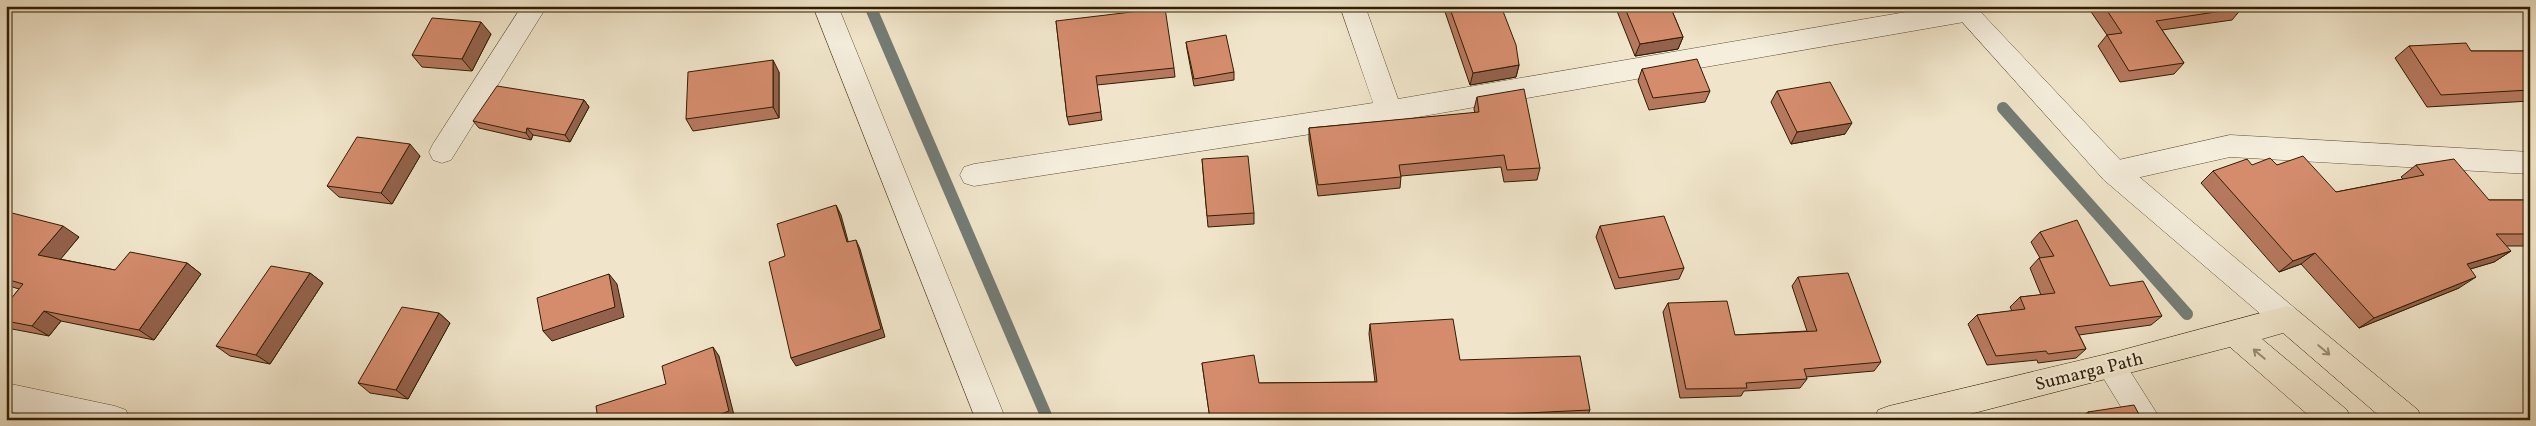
<svg xmlns="http://www.w3.org/2000/svg" width="2536" height="426" viewBox="0 0 2536 426" font-family="Vollkorn,serif">
  <style>
    .lines { fill: none; stroke-linecap: round; stroke-linejoin: round }
    .stream { stroke: #747c75; stroke-width: 12 }
    .minor-casing { stroke: #614f33; stroke-width: 1 }
    .tertiary-casing { stroke: #614f33; stroke-width: 1 }
    .primary-casing { stroke: #311d01; stroke-width: 1 }
    .minor { fill: #f5eedd; fill-rule: evenodd }
    .tertiary { fill: #f5eedd; fill-rule: evenodd }
    .primary { fill: #f0e5ca; fill-rule: evenodd }
    .wall { fill: #b6785e; stroke: #311d01 }
    .shaded-wall { fill: #94624c; stroke: #311d01 }
    .building { fill: #d48c6d; stroke: #311d01 }
    .oneway { stroke: #9a8b70 }
    .labels { text-anchor: middle; stroke-width: 4; stroke-linejoin: round; paint-order: stroke }
    .street-label { font-size: 18px; fill: #311d01; stroke: #f5eedd }
  </style>
  <rect width="100%" height="100%" fill="#f0e5ca"/>
  <filter id="stains"><feTurbulence type="fractalNoise" baseFrequency=".004" numOctaves="4"/><feColorMatrix values="0 0 0 0 .2 0 0 0 0 .09 0 0 0 0 .02 0 0 0 .5 -.17"/></filter>
  <radialGradient id="worn" r=".72"><stop offset=".6" stop-color="#630" stop-opacity="0"/><stop offset="1" stop-color="#630" stop-opacity=".3"/></radialGradient>
  <g class="lines">
    <g class="stream">
      <path d="M 870,6 L 1048,420"/>
      <path d="M 2003,108 L 2187,314"/>
    </g>
    <defs>
      <g id="minor">
        <path d="M 522,6 L 547,6 L 451,160 L 442,163 L 433,160 L 429,152 L 433,144 Z"/>
        <path d="M 813,6 L 838,6 L 1006,420 L 976,420 Z"/>
        <path d="M 1340,6 L 1365,6 L 1398,99 L 1941,6 L 1973,6 L 1976,12 L 1973,19 L 1964,22 L 1389,122 L 974,186 L 964,183 L 960,175 L 964,167 L 974,164 L 1373,103 Z"/>
        <path d="M 2230,135 L 2530,152 L 2530,174 L 2230,157 L 2114,183 L 2104,180 L 2101,172 L 2104,164 L 2114,161 Z"/>
        <path d="M 2111,353 L 2121,357 L 2161,420 L 2129,420 L 2096,366 L 2101,357 Z"/>
        <path d="M 6,383 L 115,406 L 126,410 L 130,420 L 48,420 L 6,411 Z"/>
      </g>
      <path id="tertiary" d="M 1948,6 L 1975,6 L 2124,164 L 2297,310 L 2301,319 L 2297,328 L 2287,332 L 2277,328 L 2104,180 Z"/>
      <path id="primary" d="M 2287,306 L 2297,310 L 2418,410 L 2422,420 L 2384,420 L 2283,333 L 2262,339 L 2347,410 L 2351,420 L 2314,420 L 2230,347 L 1947,420 L 1874,420 L 1878,410 L 1889,406 L 2111,353 Z"/>
    </defs>
    <use href="#minor" class="minor-casing"/>
    <use href="#tertiary" class="tertiary-casing"/>
    <use href="#primary" class="primary-casing"/>
    <use href="#minor" class="minor"/>
    <use href="#tertiary" class="tertiary"/>
    <use href="#primary" class="primary"/>
  </g>
  <g class="wall">
    <path d="M 1443,6 L 1501,6 L 1519,65 L 1516,77 L 1470,85 Z"/>
    <path d="M 1615,6 L 1670,6 L 1683,37 L 1678,49 L 1635,56 Z"/>
    <path d="M 2087,6 L 2240,6 L 2242,8 L 2232,20 L 2162,30 L 2184,63 L 2174,74 L 2120,82 L 2098,46 L 2107,35 Z"/>
    <path d="M 1056,21 L 1174,68 L 1175,77 L 1097,85 L 1102,120 L 1069,125 L 1067,117 Z"/>
    <path d="M 491,34 L 472,71 L 422,67 L 412,55 Z"/>
    <path d="M 1186,42 L 1234,72 L 1234,80 L 1194,86 L 1187,49 Z"/>
    <path d="M 2409,46 L 2471,51 L 2530,51 L 2530,101 L 2427,107 L 2395,58 Z"/>
    <path d="M 1642,69 L 1710,91 L 1705,102 L 1649,110 L 1638,81 Z"/>
    <path d="M 779,72 L 779,118 L 693,131 L 686,119 Z"/>
    <path d="M 1777,91 L 1845,134 L 1791,144 L 1771,102 Z"/>
    <path d="M 1477,97 L 1540,168 L 1537,180 L 1504,182 L 1501,167 L 1401,176 L 1400,188 L 1318,196 L 1309,140 L 1309,128 L 1475,113 L 1474,109 Z"/>
    <path d="M 584,100 L 589,107 L 570,142 L 533,135 L 531,140 L 479,128 L 473,121 Z"/>
    <path d="M 420,156 L 392,204 L 339,197 L 327,186 Z"/>
    <path d="M 1202,159 L 1254,213 L 1254,224 L 1208,227 Z"/>
    <path d="M 2277,165 L 2336,192 L 2403,179 L 2401,177 L 2416,165 L 2489,200 L 2530,200 L 2530,246 L 2505,246 L 2511,251 L 2494,262 L 2470,269 L 2459,288 L 2359,328 L 2301,264 L 2279,272 L 2201,183 L 2213,171 Z"/>
    <path d="M 6,214 L 79,237 L 60,259 L 115,270 L 187,263 L 201,274 L 154,340 L 61,321 L 49,336 L 12,329 L 6,325 L 6,305 L 19,289 L 6,285 Z"/>
    <path d="M 1600,226 L 1684,268 L 1679,279 L 1615,289 L 1596,237 Z"/>
    <path d="M 2040,232 L 2110,286 L 2162,316 L 2151,325 L 2079,335 L 2086,349 L 2076,358 L 2038,363 L 2037,360 L 1987,365 L 1968,324 L 1977,315 L 2012,311 L 2010,307 L 2020,297 L 2041,295 L 2030,268 L 2039,258 L 2040,258 L 2031,242 Z"/>
    <path d="M 310,273 L 323,283 L 270,364 L 230,356 L 216,346 Z"/>
    <path d="M 1798,277 L 1881,362 L 1874,371 L 1806,377 L 1807,379 L 1800,388 L 1744,391 L 1741,396 L 1680,398 L 1663,312 L 1668,303 L 1735,335 L 1807,331 L 1792,286 Z"/>
    <path d="M 439,313 L 450,323 L 408,399 L 370,393 L 358,383 Z"/>
    <path d="M 1370,324 L 1460,360 L 1590,410 L 1586,419 L 1571,420 L 1205,420 L 1210,419 L 1202,363 L 1259,383 L 1375,382 L 1369,334 Z"/>
    <path d="M 2088,412 L 2142,420 L 2078,420 Z"/>
  </g>
  <g class="shaded-wall">
    <path d="M 481,22 L 491,34 L 472,71 L 462,59 Z"/>
    <path d="M 1683,37 L 1678,49 L 1635,56 L 1640,44 Z"/>
    <path d="M 773,60 L 779,72 L 779,118 L 773,107 Z"/>
    <path d="M 1519,65 L 1516,77 L 1470,85 L 1473,73 Z"/>
    <path d="M 584,100 L 589,107 L 570,142 L 565,135 Z"/>
    <path d="M 1852,123 L 1845,134 L 1791,144 L 1797,132 Z"/>
    <path d="M 527,128 L 533,135 L 531,140 L 526,133 Z"/>
    <path d="M 410,144 L 420,156 L 392,204 L 381,193 Z"/>
    <path d="M 836,205 L 841,215 L 851,252 L 847,242 Z"/>
    <path d="M 63,226 L 79,237 L 55,266 L 38,255 Z"/>
    <path d="M 856,240 L 860,249 L 885,337 L 796,366 L 791,358 Z"/>
    <path d="M 2511,251 L 2494,262 L 2450,275 L 2467,264 Z"/>
    <path d="M 2315,253 L 2301,264 L 2279,272 L 2293,261 Z"/>
    <path d="M 187,263 L 201,274 L 154,340 L 139,330 Z"/>
    <path d="M 310,273 L 323,283 L 270,364 L 256,355 Z"/>
    <path d="M 609,274 L 617,284 L 624,317 L 552,341 L 543,331 Z"/>
    <path d="M 2476,277 L 2459,288 L 2359,328 L 2374,318 Z"/>
    <path d="M 44,311 L 61,321 L 49,336 L 32,326 Z"/>
    <path d="M 439,313 L 450,323 L 408,399 L 396,390 Z"/>
    <path d="M 713,347 L 719,356 L 735,419 L 733,420 L 706,420 Z"/>
  </g>
  <g class="building">
    <path d="M 1449,6 L 1501,6 L 1516,45 L 1519,65 L 1473,73 Z"/>
    <path d="M 1624,6 L 1670,6 L 1683,37 L 1640,44 Z"/>
    <path d="M 2104,6 L 2240,6 L 2242,8 L 2156,21 L 2184,63 L 2129,71 L 2107,35 L 2122,33 Z"/>
    <path d="M 1165,8 L 1174,68 L 1096,76 L 1101,112 L 1067,117 L 1056,21 Z"/>
    <path d="M 432,18 L 481,22 L 462,59 L 412,55 Z"/>
    <path d="M 1226,35 L 1234,72 L 1194,79 L 1186,42 Z"/>
    <path d="M 2466,43 L 2471,51 L 2530,51 L 2530,90 L 2441,95 L 2409,46 Z"/>
    <path d="M 1697,59 L 1710,91 L 1653,98 L 1642,69 Z"/>
    <path d="M 773,60 L 773,107 L 686,119 L 688,72 Z"/>
    <path d="M 1830,82 L 1852,123 L 1797,132 L 1777,91 Z"/>
    <path d="M 497,86 L 584,100 L 565,135 L 527,128 L 526,133 L 473,121 Z"/>
    <path d="M 1524,89 L 1540,168 L 1507,170 L 1504,155 L 1399,165 L 1401,177 L 1318,185 L 1309,128 L 1479,112 L 1477,97 Z"/>
    <path d="M 357,137 L 410,144 L 381,193 L 327,186 Z"/>
    <path d="M 1248,156 L 1254,213 L 1207,216 L 1202,159 Z"/>
    <path d="M 2303,156 L 2336,192 L 2424,175 L 2416,165 L 2454,159 L 2489,200 L 2530,200 L 2530,234 L 2496,234 L 2511,251 L 2467,264 L 2476,277 L 2374,318 L 2315,253 L 2293,261 L 2213,171 L 2247,159 L 2252,165 L 2270,158 L 2277,165 Z"/>
    <path d="M 836,205 L 847,242 L 856,240 L 881,329 L 791,358 L 769,262 L 785,256 L 777,224 Z"/>
    <path d="M 12,213 L 63,226 L 38,255 L 115,270 L 130,252 L 187,263 L 139,330 L 44,311 L 32,326 L 6,321 L 6,305 L 23,284 L 6,279 L 6,214 L 10,215 Z"/>
    <path d="M 1664,216 L 1684,268 L 1619,278 L 1600,226 Z"/>
    <path d="M 2077,220 L 2110,286 L 2143,281 L 2162,316 L 2075,327 L 2086,349 L 2048,354 L 2046,351 L 1996,356 L 1977,315 L 2025,309 L 2020,297 L 2055,293 L 2039,258 L 2054,256 L 2040,232 Z"/>
    <path d="M 271,266 L 310,273 L 256,355 L 216,346 Z"/>
    <path d="M 1848,273 L 1881,362 L 1804,369 L 1807,379 L 1746,383 L 1747,388 L 1686,389 L 1668,303 L 1727,301 L 1735,335 L 1817,331 L 1798,277 Z"/>
    <path d="M 609,274 L 615,307 L 543,331 L 537,298 Z"/>
    <path d="M 402,307 L 439,313 L 396,390 L 358,383 Z"/>
    <path d="M 1453,319 L 1460,360 L 1580,356 L 1590,410 L 1505,414 L 1506,420 L 1205,420 L 1210,419 L 1202,363 L 1254,355 L 1259,383 L 1377,382 L 1370,324 Z"/>
    <path d="M 713,347 L 729,411 L 706,420 L 598,420 L 596,406 L 666,384 L 662,366 Z"/>
    <path d="M 2134,405 L 2142,420 L 2087,420 L 2091,419 L 2088,412 Z"/>
    <path d="M 6,418 L 22,420 L 6,420 Z"/>
  </g>
  <defs><path id="oneway-shaft" d="M-6 0H5M1.5-3L5.5 0L1.5 3" fill="none" stroke-width="1.6" stroke-linecap="round" stroke-linejoin="round" transform="scale(1.25)"/></defs>
  <g class="oneway">
    <use href="#oneway-shaft" transform="translate(2324 350) rotate(40)"/>
    <use href="#oneway-shaft" transform="translate(2259 354) rotate(-140)"/>
  </g>
  <g class="labels">
    <g class="street-label">
      <text transform="translate(2089 371) rotate(-14)" y="6">Sumarga Path</text>
    </g>
  </g>
  <rect width="2536" height="426" fill="none" stroke="#f0e5ca" stroke-width="25"/>
  <rect x="8" y="8" width="2521" height="411" fill="none" stroke="#311d01" stroke-width="2.5"/>
  <rect x="12" y="12" width="2511" height="401" fill="none" stroke="#311d01"/>
  <rect width="100%" height="100%" filter="url(#stains)"/>
  <rect width="100%" height="100%" fill="url(#worn)"/>
</svg>
